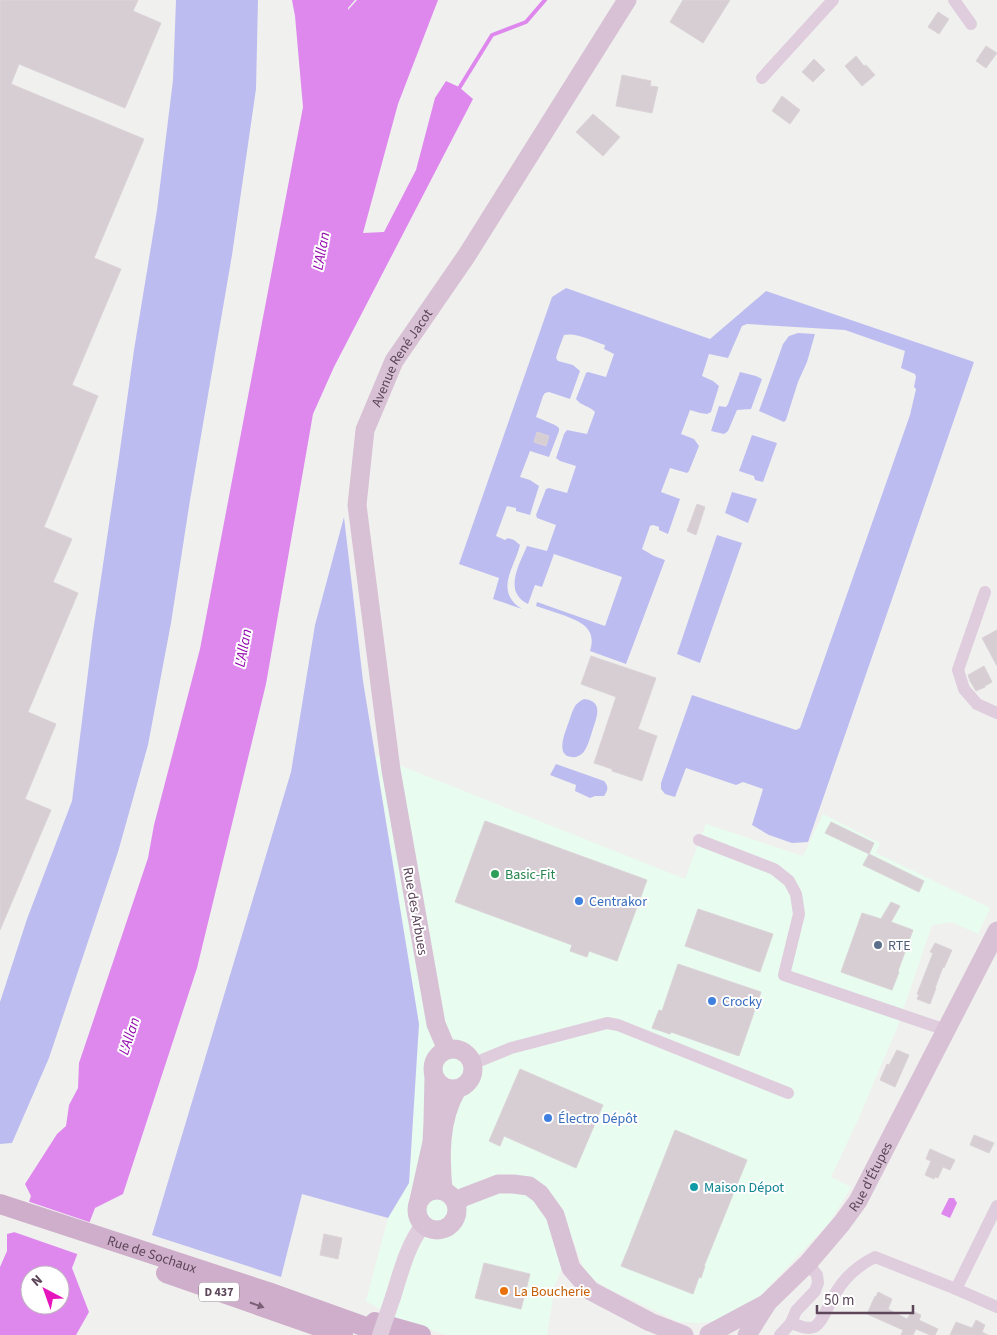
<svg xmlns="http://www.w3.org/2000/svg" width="997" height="1335" viewBox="0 0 997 1335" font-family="'Source Sans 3',sans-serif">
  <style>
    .commercial { fill: #e8fcef }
    .green { fill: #bdbcf0 }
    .water { fill: #de88ee; fill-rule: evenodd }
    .pier { fill: #f0f1ef }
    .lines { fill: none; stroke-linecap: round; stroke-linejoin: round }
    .stream { stroke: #de88ee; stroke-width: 4 }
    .building { fill: #d7ced4; stroke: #dbd3d8 }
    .minor { stroke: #dfcddd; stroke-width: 12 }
    .tertiary { stroke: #dfcddd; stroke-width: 16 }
    .secondary { stroke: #d8c1d5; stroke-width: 19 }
    .primary { stroke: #ceaeca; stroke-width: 20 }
    .tertiary-bridge { stroke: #dfcddd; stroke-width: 16 }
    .oneway { fill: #796076 }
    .leisure-dot { fill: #2e9e5b; stroke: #fff; stroke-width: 2 }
    .shop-dot { fill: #3f7fe0; stroke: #fff; stroke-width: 2 }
    .service-dot { fill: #5c6f8a; stroke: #fff; stroke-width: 2 }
    .culture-dot { fill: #0f9aa8; stroke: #fff; stroke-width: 2 }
    .food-dot { fill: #e8710a; stroke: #fff; stroke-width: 2 }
    .labels { text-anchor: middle; stroke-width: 4; stroke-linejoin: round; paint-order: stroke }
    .shield { fill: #fff; stroke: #8e7e8c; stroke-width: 1 }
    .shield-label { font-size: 12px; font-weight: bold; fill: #5d465a }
    .street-label { font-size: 14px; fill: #5d465a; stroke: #fff }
    .leisure-label { font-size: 14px; fill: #27864d; stroke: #fff; text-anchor: start }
    .shop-label { font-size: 14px; fill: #366cbe; stroke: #fff; text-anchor: start }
    .service-label { font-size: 14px; fill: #4e5e75; stroke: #fff; text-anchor: start }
    .culture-label { font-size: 14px; fill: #0d838f; stroke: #fff; text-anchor: start }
    .food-label { font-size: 14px; fill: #c56008; stroke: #fff; text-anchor: start }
    .water-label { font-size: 15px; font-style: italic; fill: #9409ad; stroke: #fff }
  </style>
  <rect width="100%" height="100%" fill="#f0f1ef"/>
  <path class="commercial" d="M 376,756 L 685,879 L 706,824 L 803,856 L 823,814 L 880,843 L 876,853 L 990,908 L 978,934 L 952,922 L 932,925 L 897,1028 L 857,1122 L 831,1177 L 851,1187 L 830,1222 L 759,1297 L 723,1320 L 698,1323 L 679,1322 L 607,1288 L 593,1279 L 583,1267 L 573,1240 L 555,1285 L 547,1335 L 447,1335 L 398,1320 L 366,1301 L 388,1218 L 409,1183 L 419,1024 Z"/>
  <g class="green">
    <path d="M 176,0 L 258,0 L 256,89 L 232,255 L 190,500 L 171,623 L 148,745 L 118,852 L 49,1058 L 12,1143 L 0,1144 L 0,1002 L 27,919 L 72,801 L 93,632 L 118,464 L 134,350 L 157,210 L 173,80 Z"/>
    <path d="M 566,288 L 710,339 L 766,291 L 974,362 L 808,842 L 792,843 L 769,835 L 752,825 L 763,789 L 743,782 L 736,785 L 686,768 L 675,797 L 665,794 L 661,789 L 661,783 L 692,695 L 796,730 L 800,728 L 910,415 L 916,389 L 914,387 L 916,377 L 915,374 L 901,368 L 905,351 L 845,330 L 747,324 L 742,326 L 728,358 L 709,354 L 702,376 L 713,381 L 719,386 L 711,412 L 707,414 L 700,413 L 690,410 L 681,434 L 694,439 L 699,446 L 689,471 L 687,473 L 670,468 L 661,492 L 680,499 L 668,534 L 659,530 L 659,527 L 653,525 L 650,526 L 642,549 L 654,556 L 665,560 L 626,664 L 590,651 C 597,628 581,622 563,615 C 554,612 545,609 536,606 L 537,602 L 605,626 L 622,577 L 554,554 L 542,587 L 535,585 L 528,604 C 503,592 519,565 527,546 L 547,551 L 556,525 L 537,518 L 536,515 L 546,489 L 549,488 L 567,493 L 576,466 L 560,461 L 556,458 L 564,434 L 567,430 L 587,434 L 595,412 C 590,406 581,406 576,399 L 586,373 L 588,372 L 606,377 L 614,354 L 604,349 L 605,345 C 593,341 576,332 564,335 L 558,351 L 556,358 L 558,361 L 573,365 L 580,371 L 570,399 L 549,392 L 545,393 L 543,396 L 536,417 L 555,425 L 559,428 L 559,431 L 549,457 L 530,451 L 520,477 L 530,480 L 539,486 L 530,515 L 516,511 L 516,508 L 507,506 L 496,536 L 505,540 L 508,538 L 514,540 L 520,545 C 514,569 494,591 522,609 L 493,599 L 499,578 L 459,564 L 552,297 Z"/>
    <path d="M 798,333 L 815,334 L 807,362 L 798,382 L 786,420 L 784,422 L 759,411 L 783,344 L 789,336 Z"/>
    <path d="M 740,372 L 756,376 L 762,379 L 751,409 L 737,410 L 728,431 L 724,434 L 711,431 L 719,406 L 726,407 L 728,404 Z"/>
    <path d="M 752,435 L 777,443 L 763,482 L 755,480 L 754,476 L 739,471 Z"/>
    <path d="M 732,492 L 757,499 L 748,523 L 725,513 Z"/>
    <path d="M 344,517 L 363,681 L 419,1024 L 409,1183 L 388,1218 L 302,1194 L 281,1277 L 152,1235 L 291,772 L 315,625 Z"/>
    <path d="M 717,535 L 742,543 L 700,663 L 677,654 Z"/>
    <path d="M 584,699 C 605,701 596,719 592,732 C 590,738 588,745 585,750 C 583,754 577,758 572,757 C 555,756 565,733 568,724 C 570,719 572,711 575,706 C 577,703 580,701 584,699 Z"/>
    <path d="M 556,764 L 604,781 C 609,787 608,790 604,796 L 595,796 L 590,798 L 575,791 L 576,785 L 550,775 Z"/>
  </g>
  <g class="water">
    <path d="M 292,0 L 355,0 L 348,8 L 348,10 L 357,0 L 438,0 L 398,104 L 363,233 L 384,232 L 416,170 L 435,98 L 446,81 L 459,87 L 473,99 L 334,367 L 313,414 L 266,684 L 197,968 L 123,1194 L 95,1208 L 72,1268 L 89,1312 L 76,1335 L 0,1335 L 0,1267 L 7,1251 L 7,1234 L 19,1231 L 31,1196 L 25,1184 L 57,1134 L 66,1126 L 69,1105 L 78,1088 L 79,1063 L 148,858 L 154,825 L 200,649 L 303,107 L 295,16 ZM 30,1275 L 60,1275 L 60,1305 L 30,1305 Z"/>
    <path d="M 949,1198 L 954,1198 L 957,1203 L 950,1218 L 941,1214 Z"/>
  </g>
  <path class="pier" d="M 27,1201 L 92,1223 L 80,1255 L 14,1232 L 14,1230 L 17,1229 Z"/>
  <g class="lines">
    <path class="stream" d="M 458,90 L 492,35 L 526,22 L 545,0"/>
  </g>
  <g class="building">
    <path d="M 0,0 L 138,0 L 133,11 L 161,23 L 125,108 L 19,64 L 11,84 L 144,139 L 94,258 L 121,269 L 72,385 L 98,396 L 44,527 L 72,539 L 53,582 L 78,593 L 28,712 L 56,724 L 25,799 L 51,810 L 0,930 Z"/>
    <path d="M 683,0 L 730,0 L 703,43 L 670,22 Z"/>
    <path d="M 938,12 L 949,19 L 939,34 L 928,27 Z"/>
    <path d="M 986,46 L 997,53 L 986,68 L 976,61 Z"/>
    <path d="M 856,56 L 864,66 L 866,65 L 875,75 L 862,86 L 845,66 Z"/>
    <path d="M 814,59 L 825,70 L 813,82 L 802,72 Z"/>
    <path d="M 622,75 L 651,81 L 650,86 L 658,87 L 652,113 L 616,106 Z"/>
    <path d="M 782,96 L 800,110 L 790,124 L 772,111 Z"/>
    <path d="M 593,114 L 620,137 L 603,156 L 576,132 Z"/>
    <path d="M 537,432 L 549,436 L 546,446 L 534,442 Z"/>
    <path d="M 697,504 L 705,507 L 696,535 L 687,531 Z"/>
    <path d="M 997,630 L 997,666 L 982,638 Z"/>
    <path d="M 591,656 L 656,678 L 638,729 L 657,736 L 642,781 L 612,771 L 612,769 L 594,763 L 616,697 L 581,684 Z"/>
    <path d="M 984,666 L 992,682 L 985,686 L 985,687 L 976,691 L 970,681 L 968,675 Z"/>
    <path d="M 485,821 L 647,880 L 617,961 L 589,951 L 587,957 L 570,951 L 572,945 L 455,902 Z"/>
    <path d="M 831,822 L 874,843 L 869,854 L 825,833 Z"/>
    <path d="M 869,854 L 924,881 L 919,892 L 863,865 Z"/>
    <path d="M 891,902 L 900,906 L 891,922 L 913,930 L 898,971 L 899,972 L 892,990 L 841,972 L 862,913 L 881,919 Z"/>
    <path d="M 698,909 L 773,934 L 760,972 L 685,946 Z"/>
    <path d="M 935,943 L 952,950 L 944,968 L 943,967 L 935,988 L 936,988 L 930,1004 L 917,999 L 919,995 L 917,994 L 933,953 L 930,952 Z"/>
    <path d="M 678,964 L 761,992 L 739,1056 L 671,1032 L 670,1034 L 652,1028 L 659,1010 L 662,1011 Z"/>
    <path d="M 897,1050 L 909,1055 L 895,1087 L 880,1080 L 887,1064 L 889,1065 Z"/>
    <path d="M 520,1069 L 603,1105 L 576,1168 L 504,1136 L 500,1146 L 489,1141 Z"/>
    <path d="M 675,1130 L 747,1160 L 704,1266 L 705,1266 L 701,1278 L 699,1277 L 693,1294 L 621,1266 L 628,1249 Z"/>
    <path d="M 974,1135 L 994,1143 L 989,1153 L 970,1145 Z"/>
    <path d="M 930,1149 L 955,1160 L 950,1170 L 943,1167 L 938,1178 L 935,1177 L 934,1179 L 925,1175 L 931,1161 L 926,1159 Z"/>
    <path d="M 324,1234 L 342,1238 L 338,1259 L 320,1255 Z"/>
    <path d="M 484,1263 L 530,1274 L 521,1309 L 475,1298 Z"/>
    <path d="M 878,1292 L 892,1299 L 888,1309 L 907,1319 L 912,1311 L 921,1315 L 919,1320 L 938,1329 L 935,1335 L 930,1335 L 916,1329 L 913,1335 L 901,1335 L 903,1330 L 867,1314 L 875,1296 L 876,1297 Z"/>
    <path d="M 976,1320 L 985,1325 L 982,1332 L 988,1335 L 950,1335 L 956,1322 L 972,1328 Z"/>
  </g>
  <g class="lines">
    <g class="minor">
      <path d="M 954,0 L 971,24"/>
      <path d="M 762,78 L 833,0"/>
      <path d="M 985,592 L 958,670 L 964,689 L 977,704 L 997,713"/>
      <path d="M 699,840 L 774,869 L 789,881 L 796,894 L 799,914 L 784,975 L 946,1030"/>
      <path d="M 472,1064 L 511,1048 L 607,1023 L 618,1025 L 788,1093"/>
      <path d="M 808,1263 L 817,1275 L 818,1283 L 815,1291 L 796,1311 L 791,1323 C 798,1325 806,1330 814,1327 C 823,1322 829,1303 835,1294 C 844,1278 859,1265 875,1257 L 956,1289 L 997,1307"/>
      <path d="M 956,1289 L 997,1206"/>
      <path d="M 780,1335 L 791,1323"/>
    </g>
    <path class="tertiary" d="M 393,1297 C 401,1272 407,1246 423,1225"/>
    <g class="secondary">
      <circle cx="453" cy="1069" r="20"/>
      <path id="s1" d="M 447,1050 L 436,1024 L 391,770 L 357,505 L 365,430 L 394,361 L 467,255 L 627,0"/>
      <circle cx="437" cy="1210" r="20"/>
      <path d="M 443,1190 C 440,1156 439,1120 457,1089"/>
      <path d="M 419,1200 L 432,1142 L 433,1122 L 434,1077"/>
      <path d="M 456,1202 L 464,1197 L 498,1184 L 513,1184 L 529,1186 L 540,1194 L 555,1215 L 571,1268 L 591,1291 L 650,1322 L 684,1335"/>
      <path d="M 709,1334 L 765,1304"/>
      <path id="s2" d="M 747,1335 L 768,1302 L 808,1263 L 842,1223 L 858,1201 L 997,931"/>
    </g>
    <g class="primary">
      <path id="s3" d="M 0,1204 L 268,1292 L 388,1335"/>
      <path d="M 166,1273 L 343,1335"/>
      <path d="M 375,1322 L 421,1335"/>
    </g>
    <path class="tertiary-bridge" d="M 380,1335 L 393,1297"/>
  </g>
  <defs><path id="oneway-solid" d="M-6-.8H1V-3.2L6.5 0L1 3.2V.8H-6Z" transform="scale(1.25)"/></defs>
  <use class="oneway" href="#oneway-solid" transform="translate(257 1305) rotate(19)"/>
  <circle class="leisure-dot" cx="495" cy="874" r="5"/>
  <g class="shop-dot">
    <circle cx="579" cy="901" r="5"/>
    <circle cx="712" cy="1001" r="5"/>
    <circle cx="548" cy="1118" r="5"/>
  </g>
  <circle class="service-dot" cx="878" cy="945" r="5"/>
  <circle class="culture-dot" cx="694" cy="1187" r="5"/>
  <circle class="food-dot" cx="504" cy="1291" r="5"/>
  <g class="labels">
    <rect class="shield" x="199" y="1282.5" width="40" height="19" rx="4"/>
    <g class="shield-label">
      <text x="219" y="1296">D 437</text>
    </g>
    <g class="street-label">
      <text dy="5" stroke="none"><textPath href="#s1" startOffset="710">Avenue René Jacot</textPath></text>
      <text transform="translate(416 911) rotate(80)" y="5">Rue des Arbues</text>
      <text dy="5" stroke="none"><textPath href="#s2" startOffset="202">Rue d'Étupes</textPath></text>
      <text dy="5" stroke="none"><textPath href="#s3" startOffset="160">Rue de Sochaux</textPath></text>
    </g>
    <g class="leisure-label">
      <text x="505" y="879">Basic-Fit</text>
    </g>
    <g class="shop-label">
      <text x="589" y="906">Centrakor</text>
      <text x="722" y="1006">Crocky</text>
      <text x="558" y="1123">Électro Dépôt</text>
    </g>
    <g class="service-label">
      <text x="888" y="950">RTE</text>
    </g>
    <g class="culture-label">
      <text x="704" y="1192">Maison Dépot</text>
    </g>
    <g class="food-label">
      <text x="514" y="1296">La Boucherie</text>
    </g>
    <g class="water-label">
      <text transform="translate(321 251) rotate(-79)" y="5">L'Allan</text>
      <text transform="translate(243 648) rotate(-79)" y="5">L'Allan</text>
      <text transform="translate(129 1036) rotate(-72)" y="5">L'Allan</text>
    </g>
  </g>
  <g transform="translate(45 1290) rotate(319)"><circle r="24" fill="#ffffff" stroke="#beb5bd"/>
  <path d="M0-4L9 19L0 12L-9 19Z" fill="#e515bb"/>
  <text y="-8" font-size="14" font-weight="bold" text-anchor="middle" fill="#5d465a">N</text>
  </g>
  <path d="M817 1305v8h96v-8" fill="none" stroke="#5d465a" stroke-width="2.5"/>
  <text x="824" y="1305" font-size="15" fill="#5d465a" stroke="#ffffff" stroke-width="4" paint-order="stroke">50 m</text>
</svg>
